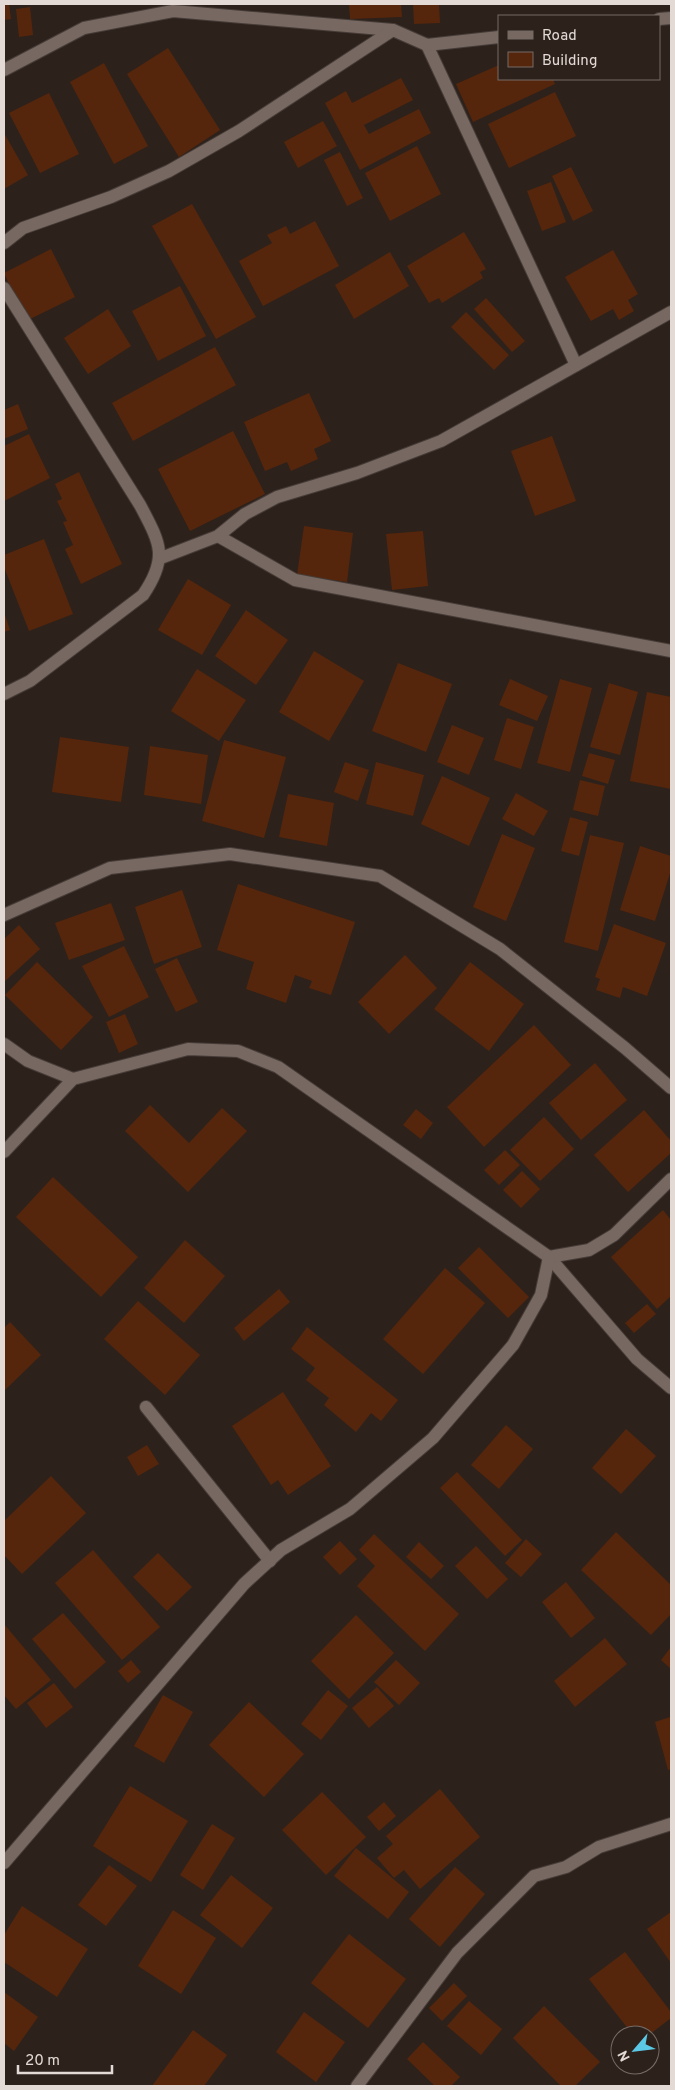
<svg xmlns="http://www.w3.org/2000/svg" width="675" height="2090" viewBox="0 0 675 2090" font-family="Overpass,sans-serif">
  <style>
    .building { fill: #55260c }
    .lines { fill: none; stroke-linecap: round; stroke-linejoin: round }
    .street-casing { stroke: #463c38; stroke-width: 14 }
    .street { stroke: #776861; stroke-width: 12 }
  </style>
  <rect width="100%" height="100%" fill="#2d211b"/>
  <g class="building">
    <path d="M 4,4 L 9,4 L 11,19 L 4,20 Z"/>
    <path d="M 349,4 L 401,4 L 402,17 L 350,19 Z"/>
    <path d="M 413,4 L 439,4 L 440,23 L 414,24 Z"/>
    <path d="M 30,7 L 33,35 L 19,37 L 16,9 Z"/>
    <path d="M 168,48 L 220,130 L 179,157 L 127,74 Z"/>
    <path d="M 104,63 L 148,146 L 114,164 L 70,82 Z"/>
    <path d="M 499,65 L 499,79 L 553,79 L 555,84 L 473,122 L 456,84 Z"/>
    <path d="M 401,78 L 413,100 L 364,125 L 369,134 L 419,109 L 431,133 L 360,170 L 325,103 L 346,91 L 352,103 Z"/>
    <path d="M 555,92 L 576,136 L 509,168 L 488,124 Z"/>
    <path d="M 49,93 L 79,154 L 40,173 L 9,113 Z"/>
    <path d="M 323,121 L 337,146 L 298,168 L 284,142 Z"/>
    <path d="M 4,133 L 28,175 L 4,189 Z"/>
    <path d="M 417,146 L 441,194 L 390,221 L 365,173 Z"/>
    <path d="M 340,152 L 363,198 L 347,206 L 324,160 Z"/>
    <path d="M 571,167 L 593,211 L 573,221 L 552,176 Z"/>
    <path d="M 551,182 L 566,222 L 542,231 L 527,191 Z"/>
    <path d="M 192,204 L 256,317 L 216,339 L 152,226 Z"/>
    <path d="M 315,221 L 339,266 L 263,306 L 239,261 L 272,243 L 267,235 L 286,226 L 290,234 Z"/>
    <path d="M 464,232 L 486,269 L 480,272 L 483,278 L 442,303 L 439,298 L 429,303 L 407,266 Z"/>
    <path d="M 51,249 L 75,297 L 26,321 L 4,273 Z"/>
    <path d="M 613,250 L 638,294 L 628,300 L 634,311 L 619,320 L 613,309 L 591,321 L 565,277 Z"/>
    <path d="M 390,252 L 409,286 L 354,319 L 335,285 Z"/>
    <path d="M 180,286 L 206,336 L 158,361 L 132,311 Z"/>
    <path d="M 486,298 L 525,341 L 512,352 L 474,309 Z"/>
    <path d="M 108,309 L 131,346 L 88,374 L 64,338 Z"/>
    <path d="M 466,312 L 509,355 L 494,370 L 451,327 Z"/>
    <path d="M 215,347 L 236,385 L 133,441 L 112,403 Z"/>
    <path d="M 309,393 L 331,441 L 314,449 L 318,459 L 291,471 L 287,462 L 265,471 L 244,422 Z"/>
    <path d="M 18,404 L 28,429 L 4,439 L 4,410 Z"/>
    <path d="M 233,431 L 265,494 L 190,531 L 158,469 Z"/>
    <path d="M 29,434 L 50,478 L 4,501 L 4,446 Z"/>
    <path d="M 552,436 L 576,501 L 535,516 L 511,451 Z"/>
    <path d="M 79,472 L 122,564 L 81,584 L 65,549 L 73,545 L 63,522 L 67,521 L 57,501 L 62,499 L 55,484 Z"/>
    <path d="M 304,526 L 353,533 L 347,582 L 297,575 Z"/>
    <path d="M 423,531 L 428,586 L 392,590 L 386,534 Z"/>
    <path d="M 44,539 L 73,614 L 29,631 L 4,567 L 4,555 Z"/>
    <path d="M 188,579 L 231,605 L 202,655 L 158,630 Z"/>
    <path d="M 246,610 L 288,640 L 256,685 L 215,656 Z"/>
    <path d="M 4,612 L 10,630 L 4,632 Z"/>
    <path d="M 314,651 L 364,681 L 329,741 L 279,712 Z"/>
    <path d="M 398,663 L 452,684 L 426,752 L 372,731 Z"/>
    <path d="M 197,669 L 246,700 L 219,741 L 171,711 Z"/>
    <path d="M 510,679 L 548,696 L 537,721 L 499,705 Z"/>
    <path d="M 560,679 L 592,688 L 570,772 L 537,763 Z"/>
    <path d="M 609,683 L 638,692 L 620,755 L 590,747 Z"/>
    <path d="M 647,692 L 671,697 L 671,789 L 630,781 Z"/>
    <path d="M 507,718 L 534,727 L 521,769 L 494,760 Z"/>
    <path d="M 452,725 L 484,738 L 469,775 L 437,762 Z"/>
    <path d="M 60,737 L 129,747 L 121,802 L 52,792 Z"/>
    <path d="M 224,740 L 286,757 L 264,838 L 202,821 Z"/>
    <path d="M 150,746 L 208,755 L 201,804 L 144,795 Z"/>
    <path d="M 589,753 L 615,760 L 608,784 L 582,776 Z"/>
    <path d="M 345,762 L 369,770 L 358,801 L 334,792 Z"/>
    <path d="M 376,762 L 424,775 L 413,816 L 366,804 Z"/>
    <path d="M 442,776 L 490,798 L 469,846 L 421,824 Z"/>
    <path d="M 580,780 L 605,786 L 598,816 L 573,810 Z"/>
    <path d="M 516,793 L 548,811 L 534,836 L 502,819 Z"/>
    <path d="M 288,794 L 334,803 L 327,846 L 279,837 Z"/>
    <path d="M 570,817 L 588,822 L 579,856 L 561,851 Z"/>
    <path d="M 502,834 L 535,848 L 506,921 L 473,907 Z"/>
    <path d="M 590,835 L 624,843 L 598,951 L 564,942 Z"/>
    <path d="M 640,846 L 671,856 L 671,870 L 655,921 L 620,910 Z"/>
    <path d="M 238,884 L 355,922 L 331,995 L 309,988 L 312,981 L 295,975 L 286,1003 L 246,989 L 254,962 L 217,950 Z"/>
    <path d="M 182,890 L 202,947 L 154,964 L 135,907 Z"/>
    <path d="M 111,903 L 125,940 L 69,960 L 55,923 Z"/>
    <path d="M 614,924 L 666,943 L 647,996 L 623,987 L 620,998 L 596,990 L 600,979 L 595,977 Z"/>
    <path d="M 19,925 L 40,949 L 4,982 L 4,939 Z"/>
    <path d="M 124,946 L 149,997 L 109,1017 L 82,966 Z"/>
    <path d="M 405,955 L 437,988 L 389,1034 L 358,1002 Z"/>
    <path d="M 177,958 L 198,1002 L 176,1012 L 155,969 Z"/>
    <path d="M 37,962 L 93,1017 L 61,1050 L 5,995 Z"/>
    <path d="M 470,962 L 524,1004 L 489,1051 L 434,1009 Z"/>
    <path d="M 125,1014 L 138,1044 L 119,1053 L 106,1022 Z"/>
    <path d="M 534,1025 L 571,1065 L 484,1147 L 447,1107 Z"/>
    <path d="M 595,1063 L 627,1100 L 581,1140 L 549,1103 Z"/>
    <path d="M 150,1105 L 189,1143 L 222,1108 L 247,1131 L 188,1192 L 125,1131 Z"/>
    <path d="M 416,1109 L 433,1123 L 421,1139 L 403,1125 Z"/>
    <path d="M 644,1110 L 671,1141 L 671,1153 L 628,1192 L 594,1155 Z"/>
    <path d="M 544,1117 L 574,1149 L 540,1181 L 510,1150 Z"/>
    <path d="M 505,1150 L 520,1165 L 499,1185 L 484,1170 Z"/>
    <path d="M 522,1171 L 540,1189 L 521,1208 L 503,1190 Z"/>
    <path d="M 53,1177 L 138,1257 L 101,1297 L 16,1217 Z"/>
    <path d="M 663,1210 L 671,1220 L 671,1296 L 657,1309 L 611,1257 Z"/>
    <path d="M 185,1240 L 225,1276 L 184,1323 L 144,1288 Z"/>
    <path d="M 479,1247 L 529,1297 L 508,1318 L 458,1268 Z"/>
    <path d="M 445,1268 L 485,1303 L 423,1374 L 383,1339 Z"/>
    <path d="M 279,1289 L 290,1302 L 244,1341 L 234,1328 Z"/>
    <path d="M 138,1301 L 200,1355 L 165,1395 L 104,1339 Z"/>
    <path d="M 647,1304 L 656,1314 L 634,1333 L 625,1323 Z"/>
    <path d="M 10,1322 L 41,1355 L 4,1391 L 4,1328 Z"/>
    <path d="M 307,1327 L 398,1400 L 381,1421 L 371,1413 L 356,1432 L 324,1405 L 329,1398 L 306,1380 L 315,1368 L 291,1349 Z"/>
    <path d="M 283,1392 L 331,1466 L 288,1495 L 278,1480 L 271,1485 L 232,1426 Z"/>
    <path d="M 506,1425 L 533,1449 L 499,1489 L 471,1465 Z"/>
    <path d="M 626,1429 L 656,1456 L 621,1494 L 592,1468 Z"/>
    <path d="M 147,1445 L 159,1464 L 138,1476 L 127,1457 Z"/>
    <path d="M 457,1472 L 522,1540 L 505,1556 L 440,1488 Z"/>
    <path d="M 51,1476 L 86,1513 L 22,1574 L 4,1555 L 4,1521 Z"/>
    <path d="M 616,1532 L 671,1585 L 671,1614 L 651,1635 L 581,1570 Z"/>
    <path d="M 374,1534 L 459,1614 L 425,1651 L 357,1586 L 375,1566 L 359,1550 Z"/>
    <path d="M 526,1539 L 542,1554 L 521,1577 L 505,1563 Z"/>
    <path d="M 340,1541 L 357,1559 L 340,1575 L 323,1557 Z"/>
    <path d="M 419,1542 L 444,1566 L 431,1579 L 406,1557 Z"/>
    <path d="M 476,1546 L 508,1579 L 487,1599 L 455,1566 Z"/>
    <path d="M 93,1550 L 160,1627 L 122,1660 L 55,1583 Z"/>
    <path d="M 158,1553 L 192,1587 L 167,1611 L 133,1577 Z"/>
    <path d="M 566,1582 L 595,1618 L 571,1638 L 542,1602 Z"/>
    <path d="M 63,1613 L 106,1662 L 75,1689 L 32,1639 Z"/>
    <path d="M 356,1615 L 394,1653 L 349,1699 L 311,1661 Z"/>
    <path d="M 4,1624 L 51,1680 L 16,1709 L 4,1695 Z"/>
    <path d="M 605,1638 L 627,1664 L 575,1707 L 554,1681 Z"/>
    <path d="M 671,1647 L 671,1669 L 661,1660 Z"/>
    <path d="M 131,1660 L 141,1672 L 128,1683 L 118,1671 Z"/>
    <path d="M 396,1660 L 420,1683 L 399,1705 L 374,1682 Z"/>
    <path d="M 54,1683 L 73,1707 L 46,1728 L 27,1703 Z"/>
    <path d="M 377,1687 L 394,1706 L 369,1728 L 352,1708 Z"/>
    <path d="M 328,1690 L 348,1706 L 321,1740 L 301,1724 Z"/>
    <path d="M 163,1695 L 193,1712 L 164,1763 L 134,1746 Z"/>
    <path d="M 249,1702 L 304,1754 L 264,1797 L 209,1745 Z"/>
    <path d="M 670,1717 L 671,1769 L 668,1770 L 655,1722 Z"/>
    <path d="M 130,1786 L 188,1821 L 151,1882 L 93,1846 Z"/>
    <path d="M 440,1789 L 480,1837 L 420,1889 L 404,1870 L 394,1878 L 377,1858 L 393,1844 L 386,1836 Z"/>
    <path d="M 322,1792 L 366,1837 L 326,1875 L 282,1830 Z"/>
    <path d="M 384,1802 L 396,1816 L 379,1831 L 367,1817 Z"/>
    <path d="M 212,1824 L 235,1838 L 203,1890 L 180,1875 Z"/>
    <path d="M 356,1848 L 409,1892 L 388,1919 L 334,1876 Z"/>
    <path d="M 109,1865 L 137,1886 L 106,1926 L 78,1905 Z"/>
    <path d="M 455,1867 L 485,1894 L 440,1947 L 409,1919 Z"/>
    <path d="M 231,1875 L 273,1908 L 242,1948 L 200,1915 Z"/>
    <path d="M 22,1906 L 88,1949 L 57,1997 L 4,1962 L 4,1935 Z"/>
    <path d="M 173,1910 L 216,1938 L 181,1994 L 138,1966 Z"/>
    <path d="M 671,1912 L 671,1963 L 647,1929 Z"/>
    <path d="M 349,1934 L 406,1979 L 368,2028 L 311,1983 Z"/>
    <path d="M 625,1952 L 671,2012 L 671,2018 L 649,2035 L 633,2035 L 589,1979 Z"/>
    <path d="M 454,1983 L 467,1996 L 442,2021 L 429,2008 Z"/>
    <path d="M 4,1992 L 38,2017 L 14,2051 L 4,2043 Z"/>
    <path d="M 469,2001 L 502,2029 L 481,2055 L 447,2026 Z"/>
    <path d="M 544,2006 L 600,2062 L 575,2086 L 561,2086 L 513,2038 Z"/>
    <path d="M 304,2012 L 345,2042 L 316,2082 L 276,2052 Z"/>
    <path d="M 193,2030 L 227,2055 L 204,2086 L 152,2086 Z"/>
    <path d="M 423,2042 L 460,2077 L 451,2086 L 435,2086 L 407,2059 Z"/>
  </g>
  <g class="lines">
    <defs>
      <g id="street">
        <path d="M 659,19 L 671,18"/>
        <path d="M 427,45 L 576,365"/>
        <path d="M 4,70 L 84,28 L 173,11 L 393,30 L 427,45 L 499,37"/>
        <path d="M 4,243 L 23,228 L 111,197 L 169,171 L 239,131 L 393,30"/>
        <path d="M 4,288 L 140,505 C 160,543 169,557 143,595 L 30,681 L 4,694"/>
        <path d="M 218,536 L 295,580 L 671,651"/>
        <path d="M 161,558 L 218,536 L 245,514 L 277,497 L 357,473 L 441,441 L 671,312"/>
        <path d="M 4,915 L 110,868 L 230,854 L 380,876 L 500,949 L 625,1048 L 671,1088"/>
        <path d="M 4,1044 L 28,1061 L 73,1079"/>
        <path d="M 4,1152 L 73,1079 L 188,1049 L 238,1051 L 278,1067 L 549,1257 L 637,1359 L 671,1388"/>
        <path d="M 549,1257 L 589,1250 L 614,1235 L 671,1179"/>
        <path d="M 146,1407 L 270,1561"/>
        <path d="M 4,1863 L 244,1584 L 281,1550 L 350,1509 L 433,1438 L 513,1345 L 541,1295 L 549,1257"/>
        <path d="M 357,2086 L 457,1953 L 534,1876 L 566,1867 L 599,1847 L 671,1824"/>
      </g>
    </defs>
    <use href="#street" class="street-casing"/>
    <use href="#street" class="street"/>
  </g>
  <rect width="675" height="2090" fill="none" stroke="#e3dad6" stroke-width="10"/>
  <rect x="498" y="15" width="162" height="65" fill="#2d211b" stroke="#766b66"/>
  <rect x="508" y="31" width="25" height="8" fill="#776861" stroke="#766b66"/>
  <text x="542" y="40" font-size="15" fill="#e3dad6">Road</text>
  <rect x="508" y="52" width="25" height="15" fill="#55260c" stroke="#766b66"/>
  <text x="542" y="65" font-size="15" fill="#e3dad6">Building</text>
  <g transform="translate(635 2050) rotate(242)"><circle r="24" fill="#2d211b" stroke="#766b66"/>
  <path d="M0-4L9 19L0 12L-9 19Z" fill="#5bc8e6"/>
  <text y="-8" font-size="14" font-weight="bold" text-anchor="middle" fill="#e3dad6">N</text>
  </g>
  <path d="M18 2065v8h94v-8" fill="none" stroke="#e3dad6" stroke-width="2.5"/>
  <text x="25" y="2065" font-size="15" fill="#e3dad6" stroke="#2d211b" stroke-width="4" paint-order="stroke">20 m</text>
</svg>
